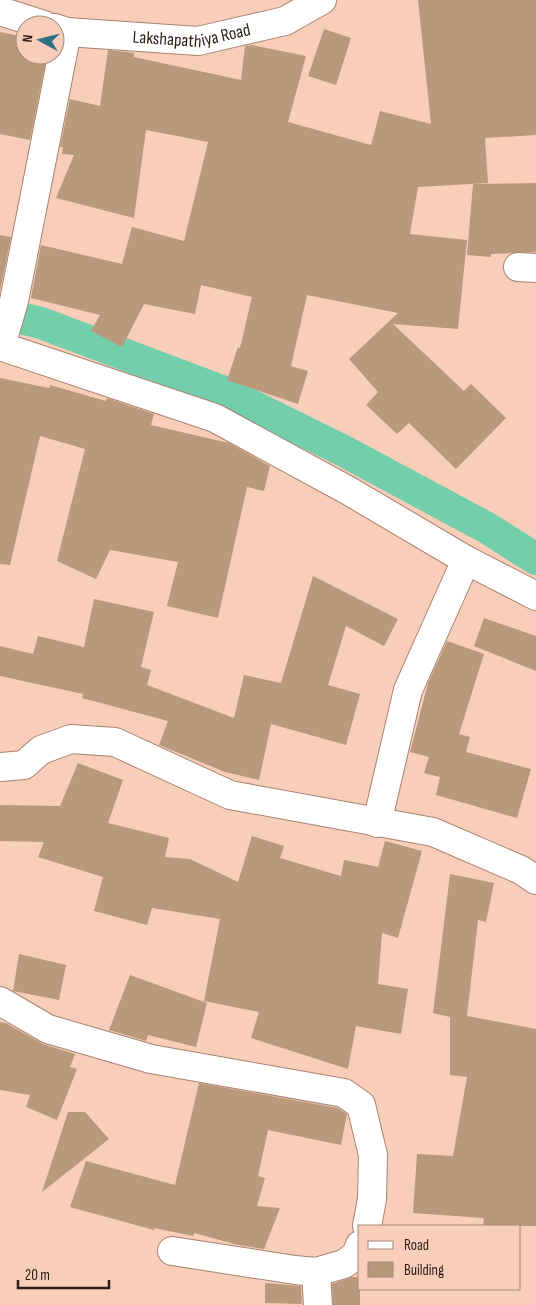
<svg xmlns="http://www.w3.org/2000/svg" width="536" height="1305" viewBox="0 0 536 1305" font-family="'Sofia Sans Condensed',sans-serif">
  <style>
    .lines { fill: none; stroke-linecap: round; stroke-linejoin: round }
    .canal { stroke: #73ceab; stroke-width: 32 }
    .building { fill: #b8997b }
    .minor-casing { stroke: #a9826f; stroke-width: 30 }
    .minor { stroke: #fff; stroke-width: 28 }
    .labels { text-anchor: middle; stroke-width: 5; stroke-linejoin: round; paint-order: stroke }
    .street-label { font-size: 18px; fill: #2d1d16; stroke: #f8cdb9 }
  </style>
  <rect width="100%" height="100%" fill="#f8cdb9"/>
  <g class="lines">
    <path class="canal" d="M 0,313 L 41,323 L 224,392 L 342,450 L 487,528 L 536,559"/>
  </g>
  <g class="building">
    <path d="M 418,0 L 536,0 L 536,135 L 485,138 L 488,183 L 418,187 L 410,234 L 467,240 L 458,329 L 393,324 L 464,391 L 471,384 L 506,418 L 456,469 L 409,423 L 397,434 L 366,405 L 378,392 L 349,359 L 398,313 L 307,295 L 291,366 L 308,371 L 298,404 L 227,380 L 238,347 L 240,348 L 252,297 L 201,285 L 195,314 L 144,304 L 122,347 L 91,331 L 100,315 L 31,298 L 41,245 L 122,264 L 132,227 L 184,241 L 208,142 L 146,130 L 134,218 L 56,198 L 74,155 L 62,154 L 63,147 L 60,147 L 70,99 L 100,106 L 108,50 L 134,53 L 134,57 L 241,80 L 245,46 L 252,45 L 306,56 L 288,122 L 371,145 L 380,111 L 431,124 Z"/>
    <path d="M 324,29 L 351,38 L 336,85 L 308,76 Z"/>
    <path d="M 0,32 L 25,37 L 25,55 L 47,55 L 30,140 L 0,134 Z"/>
    <path d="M 536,183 L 536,252 L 491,254 L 491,257 L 467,255 L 473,184 Z"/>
    <path d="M 0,235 L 11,237 L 0,291 Z"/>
    <path d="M 0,378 L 49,388 L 50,385 L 106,401 L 107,398 L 154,414 L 151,425 L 229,443 L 270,466 L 264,491 L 247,487 L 218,618 L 167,606 L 178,562 L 110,550 L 96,579 L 57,561 L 85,449 L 40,436 L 10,565 L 0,564 Z"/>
    <path d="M 313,576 L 398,619 L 384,646 L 346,626 L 328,685 L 360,694 L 346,745 L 271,724 L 259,780 L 225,772 L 159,745 L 168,721 L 82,698 L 83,694 L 0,676 L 0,646 L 33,654 L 38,636 L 84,647 L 94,599 L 154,612 L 141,667 L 151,670 L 147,685 L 234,718 L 244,675 L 281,683 Z"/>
    <path d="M 484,618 L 536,636 L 536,671 L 474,646 Z"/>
    <path d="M 447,641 L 484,654 L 459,734 L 470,737 L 466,752 L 531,769 L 517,818 L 436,795 L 440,777 L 424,773 L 429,757 L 410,752 L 428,683 Z"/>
    <path d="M 78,763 L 123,780 L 108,823 L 169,838 L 165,857 L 190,859 L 238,882 L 252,836 L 284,846 L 280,858 L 341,876 L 344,860 L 378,867 L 385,841 L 422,851 L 398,938 L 382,933 L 378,984 L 408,989 L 401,1034 L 356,1026 L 348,1069 L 251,1038 L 259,1012 L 204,1001 L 220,919 L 152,908 L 147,925 L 94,911 L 103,877 L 38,857 L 44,842 L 0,841 L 0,805 L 60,806 Z"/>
    <path d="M 450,874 L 494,883 L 486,922 L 478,920 L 467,1016 L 536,1029 L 536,1226 L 483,1226 L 484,1218 L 413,1213 L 417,1154 L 453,1156 L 467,1077 L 450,1075 L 450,1017 L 433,1013 Z"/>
    <path d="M 19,954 L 66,965 L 59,1000 L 13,991 Z"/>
    <path d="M 130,975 L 207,1003 L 196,1047 L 148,1035 L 146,1041 L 109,1030 Z"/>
    <path d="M 0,1022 L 6,1023 L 43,1044 L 75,1054 L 70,1067 L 77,1069 L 57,1120 L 26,1107 L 30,1095 L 0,1090 Z"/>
    <path d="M 199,1083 L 338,1108 L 347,1114 L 341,1145 L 268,1130 L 258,1176 L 265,1178 L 257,1206 L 280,1208 L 264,1249 L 238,1245 L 194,1233 L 193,1236 L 154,1228 L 154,1230 L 70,1207 L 86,1161 L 175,1185 Z"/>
    <path d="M 68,1112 L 85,1112 L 109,1139 L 42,1192 Z"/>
    <path d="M 352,1277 L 360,1277 L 360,1305 L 333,1305 L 332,1284 Z"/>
    <path d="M 265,1283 L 301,1286 L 302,1304 L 265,1303 Z"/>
  </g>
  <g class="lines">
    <defs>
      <g id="minor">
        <path d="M 0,11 L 44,25"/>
        <path id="s1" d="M 55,28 L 67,32 L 198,41 L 285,21 L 322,0"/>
        <path d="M 518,267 L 536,268"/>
        <path d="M 0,346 L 215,418 L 349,491 L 466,560 L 536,596"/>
        <path d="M 1,346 L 14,301 L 67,32"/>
        <path d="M 0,767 L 24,765 L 41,750 L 71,739 L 115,742 L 230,795 L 433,832 L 521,870 L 536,880"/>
        <path d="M 377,823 L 408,690 L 466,560"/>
        <path d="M 0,1001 L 48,1029 L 151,1059 L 344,1093 L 361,1105 L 373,1155 L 372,1199 L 367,1226"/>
        <path d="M 172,1251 L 295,1270 L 316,1272 L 344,1264 L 356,1255 L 360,1245"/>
        <path d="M 316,1272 L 318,1305"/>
      </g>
    </defs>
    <use href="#minor" class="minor-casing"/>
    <use href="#minor" class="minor"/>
  </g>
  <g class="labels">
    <g class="street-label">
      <text dy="6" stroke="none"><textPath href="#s1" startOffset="138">Lakshapathiya Road</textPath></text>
    </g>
  </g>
  <rect x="358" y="1225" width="162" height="65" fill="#f8cdb9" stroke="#a78778"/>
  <rect x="368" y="1241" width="25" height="8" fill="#ffffff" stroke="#a78778"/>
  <text x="404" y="1250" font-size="15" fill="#2d1d16">Road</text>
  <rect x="368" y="1262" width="25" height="15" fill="#b8997b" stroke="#a78778"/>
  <text x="404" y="1275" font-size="15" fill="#2d1d16">Building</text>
  <g transform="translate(40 40) rotate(277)"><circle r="24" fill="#f8cdb9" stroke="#a78778"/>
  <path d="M0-4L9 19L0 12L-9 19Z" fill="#336f86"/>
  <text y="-8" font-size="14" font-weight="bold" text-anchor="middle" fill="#2d1d16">N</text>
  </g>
  <path d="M18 1280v8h91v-8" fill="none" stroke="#2d1d16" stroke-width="2.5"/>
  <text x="25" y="1280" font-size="15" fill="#2d1d16" stroke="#f8cdb9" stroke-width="4" paint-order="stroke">20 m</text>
</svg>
